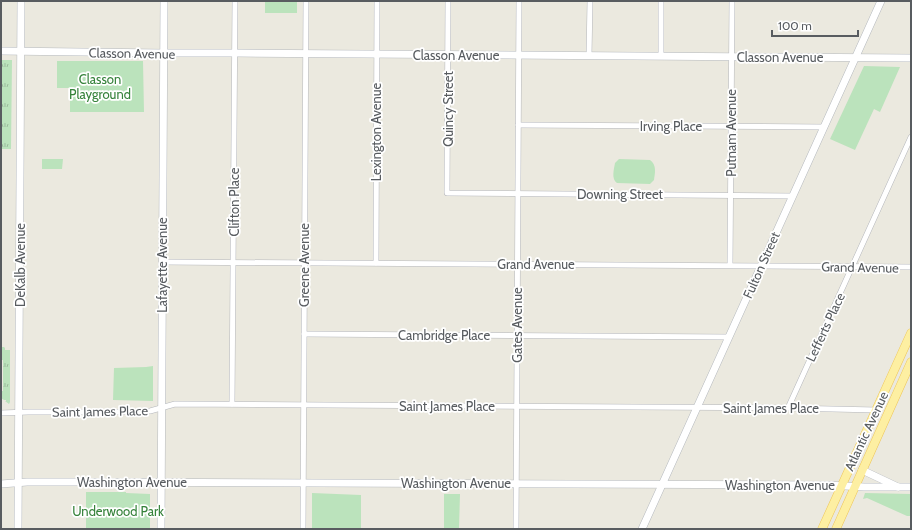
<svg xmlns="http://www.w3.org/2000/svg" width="912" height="530" viewBox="0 0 912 530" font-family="Cabin,sans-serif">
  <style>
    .grass { fill: url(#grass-tufts) }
    .green { fill: #bbe3bc }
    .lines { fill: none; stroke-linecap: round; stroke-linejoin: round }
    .street-casing { stroke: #b5b7bc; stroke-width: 6 }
    .secondary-casing { stroke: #b5b9be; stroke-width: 8 }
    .primary-casing { stroke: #eec555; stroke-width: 9 }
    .street { stroke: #fff; stroke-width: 5 }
    .secondary { stroke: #fff; stroke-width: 7 }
    .primary { stroke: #fdefa2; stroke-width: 8 }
    .labels { text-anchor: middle; stroke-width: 3.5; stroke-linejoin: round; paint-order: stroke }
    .street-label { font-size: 13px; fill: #585c60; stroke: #fff }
    .park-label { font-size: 13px; fill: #35823a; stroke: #fff }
  </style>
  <defs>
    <pattern id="grass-tufts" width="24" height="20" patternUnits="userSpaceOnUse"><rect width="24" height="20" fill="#bbe3bc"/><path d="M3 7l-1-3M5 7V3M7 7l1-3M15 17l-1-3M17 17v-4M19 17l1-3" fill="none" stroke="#9bbb9c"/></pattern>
  </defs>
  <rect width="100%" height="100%" fill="#ebe9df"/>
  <g class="grass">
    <path d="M 1,60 L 12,60 L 11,149 L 1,149 Z"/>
    <path d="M 1,347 L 4,347 L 5,348 L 5,350 L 10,350 L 10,402 L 9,404 L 5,401 L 6,401 L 6,400 L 4,400 L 1,398 L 1,391 L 3,391 L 3,360 L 1,360 Z"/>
  </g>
  <g class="green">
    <rect x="265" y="1" width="32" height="12"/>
    <path d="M 57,61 L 143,61 L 144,112 L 70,112 L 70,88 L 57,88 Z"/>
    <path d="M 864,66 L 900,67 L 880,112 L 874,109 L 855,150 L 830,139 Z"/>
    <path d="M 42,159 L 63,159 L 62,169 L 42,169 Z"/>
    <path d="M 619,159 L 650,160 C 657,165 655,173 654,180 L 650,184 L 617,183 C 611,179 614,169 615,163 Z"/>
    <path d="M 153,366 L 153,401 L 113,400 L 114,368 L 146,367 Z"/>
    <path d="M 86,492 L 126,492 L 126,493 L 150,494 L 150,529 L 86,529 Z"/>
    <path d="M 312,493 L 361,495 L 361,529 L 312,529 Z"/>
    <path d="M 865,493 L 911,494 L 911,516 L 907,516 L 867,498 L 863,499 Z"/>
    <path d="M 444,494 L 460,494 L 459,529 L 444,529 Z"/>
  </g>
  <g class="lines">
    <defs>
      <g id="street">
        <path d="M 448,1 L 447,193 L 793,196"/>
        <path d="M 589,56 L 590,1"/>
        <path d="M 661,56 L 661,1"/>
        <path d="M 518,125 L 824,127"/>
        <path d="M 162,262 L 911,267"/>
        <path d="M 376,263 L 377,1"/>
        <path d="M 730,265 L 732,1"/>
        <path d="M 304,334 L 729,337"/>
        <path d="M 232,404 L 235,1"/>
        <path d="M 788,408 L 911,137"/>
        <path d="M 1,413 L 28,412 L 133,412 L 150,411 L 175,404 L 788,408 L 876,410"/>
        <path d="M 303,529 L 306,1"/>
        <path d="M 516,529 L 519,1"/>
      </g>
      <g id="secondary">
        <path d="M 1,51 L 163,53 L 234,53 L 911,58"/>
        <path d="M 862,470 L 898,487"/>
        <path d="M 1,484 L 27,482 L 82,482 L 827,485 L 864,487 L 911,487"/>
        <path d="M 18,529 L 21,1"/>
        <path d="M 161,529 L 164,1"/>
        <path d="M 642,529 L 881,1"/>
      </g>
      <g id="primary">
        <path d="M 822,529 L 911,333"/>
        <path d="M 836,529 L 911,362"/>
      </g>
    </defs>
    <use href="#street" class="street-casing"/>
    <use href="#secondary" class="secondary-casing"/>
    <use href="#primary" class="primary-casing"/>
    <use href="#street" class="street"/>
    <use href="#secondary" class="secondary"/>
    <use href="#primary" class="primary"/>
  </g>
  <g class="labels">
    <g class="street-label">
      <text transform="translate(132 53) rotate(1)" y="5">Classon Avenue</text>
      <text x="456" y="60">Classon Avenue</text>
      <text x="780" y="62">Classon Avenue</text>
      <text transform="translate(448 109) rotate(-90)" y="5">Quincy Street</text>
      <text x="671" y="131">Irving Place</text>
      <text transform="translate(376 132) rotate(-90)" y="5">Lexington Avenue</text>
      <text transform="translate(731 133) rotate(-90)" y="5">Putnam Avenue</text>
      <text x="620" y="199">Downing Street</text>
      <text transform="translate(234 202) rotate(-90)" y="5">Clifton Place</text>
      <text x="536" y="269">Grand Avenue</text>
      <text transform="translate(20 265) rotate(-90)" y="5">DeKalb Avenue</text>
      <text transform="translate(162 265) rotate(-90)" y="5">Lafayette Avenue</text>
      <text transform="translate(304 265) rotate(-90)" y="5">Greene Avenue</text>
      <text transform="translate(761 265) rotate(-66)" y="5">Fulton Street</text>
      <text transform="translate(860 267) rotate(1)" y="5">Grand Avenue</text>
      <text transform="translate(517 325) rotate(-90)" y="5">Gates Avenue</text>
      <text transform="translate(825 327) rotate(-65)" y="5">Lefferts Place</text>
      <text x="444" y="340">Cambridge Place</text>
      <text x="447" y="411">Saint James Place</text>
      <text x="771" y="413">Saint James Place</text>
      <text transform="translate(100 411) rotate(-1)" y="5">Saint James Place</text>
      <text transform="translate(866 431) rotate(-65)" y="5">Atlantic Avenue</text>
      <text x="132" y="487">Washington Avenue</text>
      <text x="456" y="488">Washington Avenue</text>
      <text x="780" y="490">Washington Avenue</text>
    </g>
    <g class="park-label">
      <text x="100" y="84">Classon<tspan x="100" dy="15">Playground</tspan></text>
      <text x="118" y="516">Underwood Park</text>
    </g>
  </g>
  <rect width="912" height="530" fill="none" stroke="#585c60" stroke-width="4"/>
  <path d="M772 30v6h86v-6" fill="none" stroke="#585c60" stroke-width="2"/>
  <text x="778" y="30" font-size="12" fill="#585c60" stroke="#ffffff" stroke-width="3" paint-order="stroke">100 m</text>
</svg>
